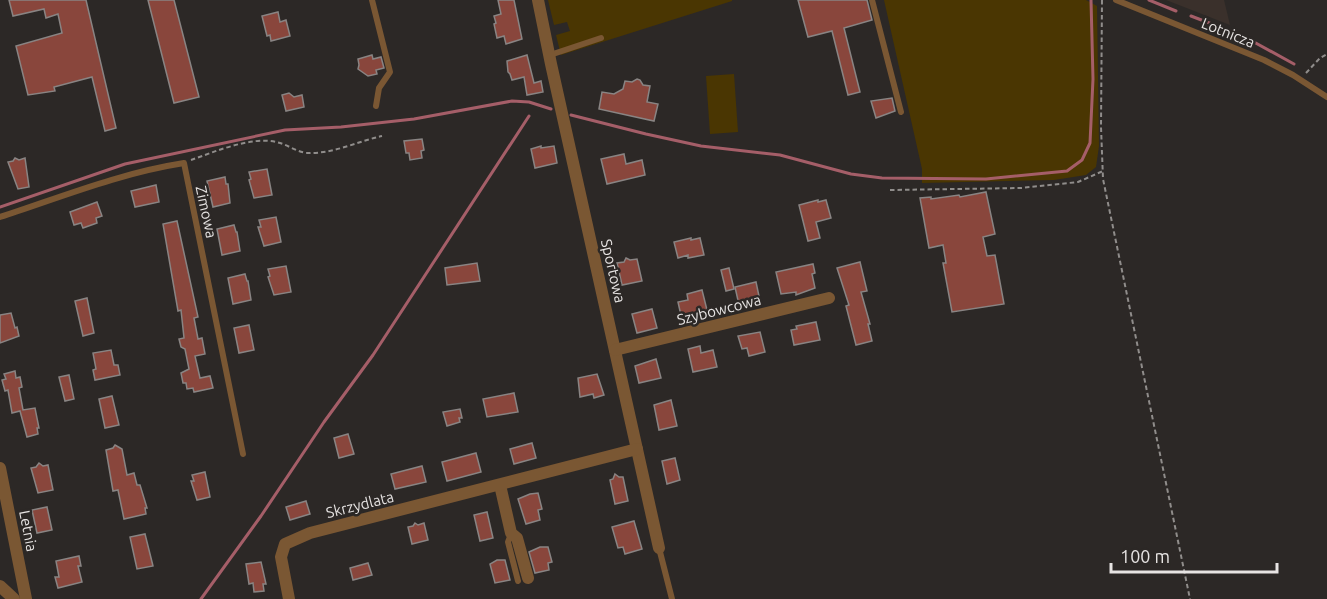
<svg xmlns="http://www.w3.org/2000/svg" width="1327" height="599" viewBox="0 0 1327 599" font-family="Ubuntu,sans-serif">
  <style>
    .built { fill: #3a302b }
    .green { fill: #4a3602 }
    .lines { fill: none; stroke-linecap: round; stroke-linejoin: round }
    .stream { stroke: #a55e68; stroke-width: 3 }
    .building { fill: #89463c; stroke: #898483; stroke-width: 1.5 }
    .path { stroke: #908d8b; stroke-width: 2; stroke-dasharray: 4.5 3; stroke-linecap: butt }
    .lane { stroke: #7a5733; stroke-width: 6 }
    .street { stroke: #7a5733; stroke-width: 12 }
    .labels { text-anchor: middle; stroke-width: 5; stroke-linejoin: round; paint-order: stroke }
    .street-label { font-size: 15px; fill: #e7e4e3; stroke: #2c2826 }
  </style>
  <rect width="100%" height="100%" fill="#2c2826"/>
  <path class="built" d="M 1166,0 L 1224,0 L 1230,25 Z"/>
  <g class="green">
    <path d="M 548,0 L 732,0 L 732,1 L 561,55 L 556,35 L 570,31 L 567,22 L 554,25 Z"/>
    <path d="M 884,0 L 1086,0 L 1097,6 L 1099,146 L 1096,167 L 1086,175 L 1054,180 L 922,183 L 922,169 Z"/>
    <path d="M 734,74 L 738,132 L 710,134 L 706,76 Z"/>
  </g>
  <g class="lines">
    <g class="stream">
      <path d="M 1149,0 L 1176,11"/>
      <path d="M 1191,16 L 1243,36 L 1294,64"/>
      <path d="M 571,115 L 646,134 L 701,146 L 780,155 L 851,174 L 882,178 L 986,179 L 1067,171 L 1082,160 L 1090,143 L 1093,79 L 1091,0"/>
      <path d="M 0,207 L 125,164 L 285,130 L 341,127 L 414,119 L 512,101 L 529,102 L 551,109"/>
      <path d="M 201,599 L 261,516 L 324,422 L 373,355 L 529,116"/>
    </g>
  </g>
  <g class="building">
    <path d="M 9,0 L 86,0 L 116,128 L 105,131 L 92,77 L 54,87 L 55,91 L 28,95 L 16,46 L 62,33 L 58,14 L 46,18 L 44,9 L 13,16 Z"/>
    <path d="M 148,0 L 174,0 L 199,97 L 174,103 Z"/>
    <path d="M 498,0 L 514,0 L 522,39 L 506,44 L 504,36 L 497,38 L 494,24 L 496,23 L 494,16 L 501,14 Z"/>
    <path d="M 798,0 L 867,0 L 872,20 L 844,28 L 860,92 L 848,95 L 832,31 L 808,37 Z"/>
    <path d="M 278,12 L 280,22 L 286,20 L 290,36 L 271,41 L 270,35 L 267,36 L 262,16 Z"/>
    <path d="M 372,55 L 373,59 L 381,57 L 384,68 L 376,70 L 377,74 L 368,76 L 358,69 L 359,65 L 358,59 Z"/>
    <path d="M 527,55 L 534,83 L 541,81 L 543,92 L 527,95 L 524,77 L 512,80 L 510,74 L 508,72 L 507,61 Z"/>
    <path d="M 637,79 L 640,80 L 643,85 L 650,86 L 647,102 L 658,104 L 654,121 L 599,109 L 602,92 L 614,94 L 623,89 L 625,81 L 632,82 Z"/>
    <path d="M 289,93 L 294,97 L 302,95 L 304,107 L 286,111 L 282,95 Z"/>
    <path d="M 892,98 L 895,111 L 876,118 L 871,101 Z"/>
    <path d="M 422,139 L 424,150 L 421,151 L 422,158 L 410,160 L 409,153 L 406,153 L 404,141 Z"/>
    <path d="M 541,146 L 541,148 L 554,146 L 557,163 L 535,168 L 531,149 Z"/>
    <path d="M 624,154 L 626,164 L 642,160 L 645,175 L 607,184 L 601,159 Z"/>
    <path d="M 15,158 L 19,160 L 25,158 L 29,187 L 18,189 L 8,162 L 13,161 Z"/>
    <path d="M 267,169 L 272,195 L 254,198 L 249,180 L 251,179 L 249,172 Z"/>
    <path d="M 225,177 L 226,184 L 228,184 L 230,203 L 213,207 L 207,181 Z"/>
    <path d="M 156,185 L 159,202 L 135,207 L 131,191 Z"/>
    <path d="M 986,192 L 995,234 L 983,237 L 987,256 L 995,255 L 1004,304 L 952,312 L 943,263 L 946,263 L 943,245 L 929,248 L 920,198 L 931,197 L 931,199 L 959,195 L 960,197 Z"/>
    <path d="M 818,200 L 818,202 L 826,200 L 831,218 L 816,222 L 820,238 L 808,241 L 799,205 Z"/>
    <path d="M 97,202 L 102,216 L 96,218 L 97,223 L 83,228 L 81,223 L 74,225 L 70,212 Z"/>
    <path d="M 276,217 L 281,242 L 264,246 L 258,227 L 261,227 L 259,220 Z"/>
    <path d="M 177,221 L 198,317 L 194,318 L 198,339 L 202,338 L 205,354 L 195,356 L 200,378 L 210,376 L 213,388 L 194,392 L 193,388 L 187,389 L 186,383 L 183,383 L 181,373 L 189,369 L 185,349 L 181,347 L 179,339 L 184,338 L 181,310 L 178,311 L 163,224 Z"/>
    <path d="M 234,225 L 236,232 L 237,232 L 240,251 L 222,255 L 217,229 Z"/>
    <path d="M 691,238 L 691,240 L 700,238 L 704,255 L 688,258 L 688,255 L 678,258 L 674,242 Z"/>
    <path d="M 626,258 L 630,260 L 637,259 L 642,281 L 622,285 L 617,263 L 624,262 Z"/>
    <path d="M 860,262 L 867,291 L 861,292 L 870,324 L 868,324 L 872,341 L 856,345 L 846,306 L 849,305 L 837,268 Z"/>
    <path d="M 477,263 L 480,281 L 447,285 L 445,268 Z"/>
    <path d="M 813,264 L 815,273 L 812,274 L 815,288 L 796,295 L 796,292 L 781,294 L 776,272 Z"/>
    <path d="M 286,266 L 291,292 L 274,295 L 268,277 L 270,276 L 268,269 Z"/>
    <path d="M 729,268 L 734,289 L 726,291 L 721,270 Z"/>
    <path d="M 245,274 L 247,281 L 248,281 L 251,300 L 233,304 L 228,278 Z"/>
    <path d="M 756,282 L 760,301 L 739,305 L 735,287 Z"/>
    <path d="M 702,290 L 708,314 L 682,320 L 678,302 L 688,300 L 687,294 Z"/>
    <path d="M 87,298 L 94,333 L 83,336 L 75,301 Z"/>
    <path d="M 652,309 L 657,328 L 637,333 L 632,314 Z"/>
    <path d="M 11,313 L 15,328 L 17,327 L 19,336 L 0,343 L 0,315 Z"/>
    <path d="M 816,322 L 820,340 L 794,345 L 791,330 L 797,329 L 796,326 Z"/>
    <path d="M 249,325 L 254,350 L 239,353 L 234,328 Z"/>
    <path d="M 760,332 L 765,352 L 749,356 L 747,348 L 742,349 L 738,336 Z"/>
    <path d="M 700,346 L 701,353 L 713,350 L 717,367 L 693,372 L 688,349 Z"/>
    <path d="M 111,350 L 114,365 L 118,365 L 120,375 L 95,380 L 93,370 L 96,369 L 93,353 Z"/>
    <path d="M 656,359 L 661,378 L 639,383 L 635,366 Z"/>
    <path d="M 15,371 L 16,378 L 20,377 L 22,387 L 19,388 L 23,410 L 35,408 L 39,428 L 37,428 L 38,434 L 27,437 L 20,411 L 12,413 L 8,390 L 5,391 L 2,380 L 6,379 L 4,374 Z"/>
    <path d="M 597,374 L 604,395 L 594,398 L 593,394 L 580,397 L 578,378 Z"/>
    <path d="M 69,375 L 74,399 L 65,401 L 59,377 Z"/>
    <path d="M 514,393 L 518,412 L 487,417 L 483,399 Z"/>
    <path d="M 112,396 L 119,425 L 105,428 L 99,399 Z"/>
    <path d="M 671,400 L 677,426 L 659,430 L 654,405 Z"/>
    <path d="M 460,409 L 462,418 L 459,418 L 460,422 L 447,426 L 443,412 Z"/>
    <path d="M 348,434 L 354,454 L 339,458 L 334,438 Z"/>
    <path d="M 532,443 L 536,458 L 514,464 L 510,449 Z"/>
    <path d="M 115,445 L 122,449 L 127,475 L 134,473 L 137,485 L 140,485 L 147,508 L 145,508 L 146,514 L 124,519 L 118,490 L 113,491 L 106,450 L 113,448 Z"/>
    <path d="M 476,453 L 481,472 L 447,481 L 442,462 Z"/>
    <path d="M 675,458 L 680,480 L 667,484 L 662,461 Z"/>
    <path d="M 39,463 L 43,466 L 48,465 L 53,490 L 38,493 L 31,468 L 36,467 Z"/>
    <path d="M 422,466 L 426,482 L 395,489 L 391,474 Z"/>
    <path d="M 205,472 L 210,497 L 197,500 L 191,481 L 194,481 L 192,475 Z"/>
    <path d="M 615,474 L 619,477 L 623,477 L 628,501 L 615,504 L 610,480 L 613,479 Z"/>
    <path d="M 538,493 L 542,509 L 538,510 L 540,520 L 526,524 L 518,499 L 530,494 Z"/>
    <path d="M 306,501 L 310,514 L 290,520 L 286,507 Z"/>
    <path d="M 47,507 L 52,530 L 37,533 L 32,510 Z"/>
    <path d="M 487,512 L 493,538 L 480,541 L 474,515 Z"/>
    <path d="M 634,521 L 642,549 L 625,554 L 623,547 L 618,548 L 612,527 Z"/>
    <path d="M 415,523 L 418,525 L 424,523 L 428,540 L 412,544 L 408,527 L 413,526 Z"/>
    <path d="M 145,534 L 153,566 L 137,569 L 130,537 Z"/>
    <path d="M 540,547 L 548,547 L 552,562 L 548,563 L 549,570 L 535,573 L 529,552 Z"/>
    <path d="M 79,556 L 81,566 L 78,566 L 82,582 L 58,588 L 55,577 L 59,577 L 56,561 Z"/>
    <path d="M 497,560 L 505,560 L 510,580 L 495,583 L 490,564 Z"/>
    <path d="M 261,562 L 266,584 L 263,584 L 264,591 L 254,592 L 253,583 L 249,584 L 246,564 Z"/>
    <path d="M 368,563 L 372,575 L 353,580 L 350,568 Z"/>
  </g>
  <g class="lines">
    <g class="path">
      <path d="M 1102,0 L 1101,127 L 1103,179 L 1190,599"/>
      <path d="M 1306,73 L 1320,58 L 1327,54"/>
      <path d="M 191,160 C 214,152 251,136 276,142 C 288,144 298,154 311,153 C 335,153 359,141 382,136"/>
      <path d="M 890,190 L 1021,188 L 1078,182 L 1103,171"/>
    </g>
    <g class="lane">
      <path d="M 372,0 L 390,72 L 379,88 L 376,106"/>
      <path d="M 872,0 L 901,112"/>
      <path d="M 1116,0 L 1264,60 L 1293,75 L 1327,97"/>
      <path d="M 550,55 L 601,38"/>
      <path d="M 0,217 C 61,197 120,173 184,163 L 243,454"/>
      <path d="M 511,534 L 508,542 L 518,581"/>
      <path d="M 659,548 L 672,599"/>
    </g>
    <g class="street">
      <path d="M 538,0 L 551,64 L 659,548"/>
      <path d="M 615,350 L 829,298"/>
      <path d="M 0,468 L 26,599"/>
      <path d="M 500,485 L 511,533 L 517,538 L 528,578"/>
      <path d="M 0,586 L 14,599"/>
      <path d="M 289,599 L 281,557 L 285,544 L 310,533 L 637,449"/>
    </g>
  </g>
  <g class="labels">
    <g class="street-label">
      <text transform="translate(1228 33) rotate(22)" y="5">Lotnicza</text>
      <text transform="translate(206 212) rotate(78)" y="5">Zimowa</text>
      <text transform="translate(613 271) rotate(77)" y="5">Sportowa</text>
      <text transform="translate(719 310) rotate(-14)" y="5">Szybowcowa</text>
      <text transform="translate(360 505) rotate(-14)" y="5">Skrzydlata</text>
      <text transform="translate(28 531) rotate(79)" y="5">Letnia</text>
    </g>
  </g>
  <path d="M1111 563v9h166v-9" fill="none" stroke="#e7e4e3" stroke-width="3"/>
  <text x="1120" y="563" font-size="18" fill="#e7e4e3" stroke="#2c2826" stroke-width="4.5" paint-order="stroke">100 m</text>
</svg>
